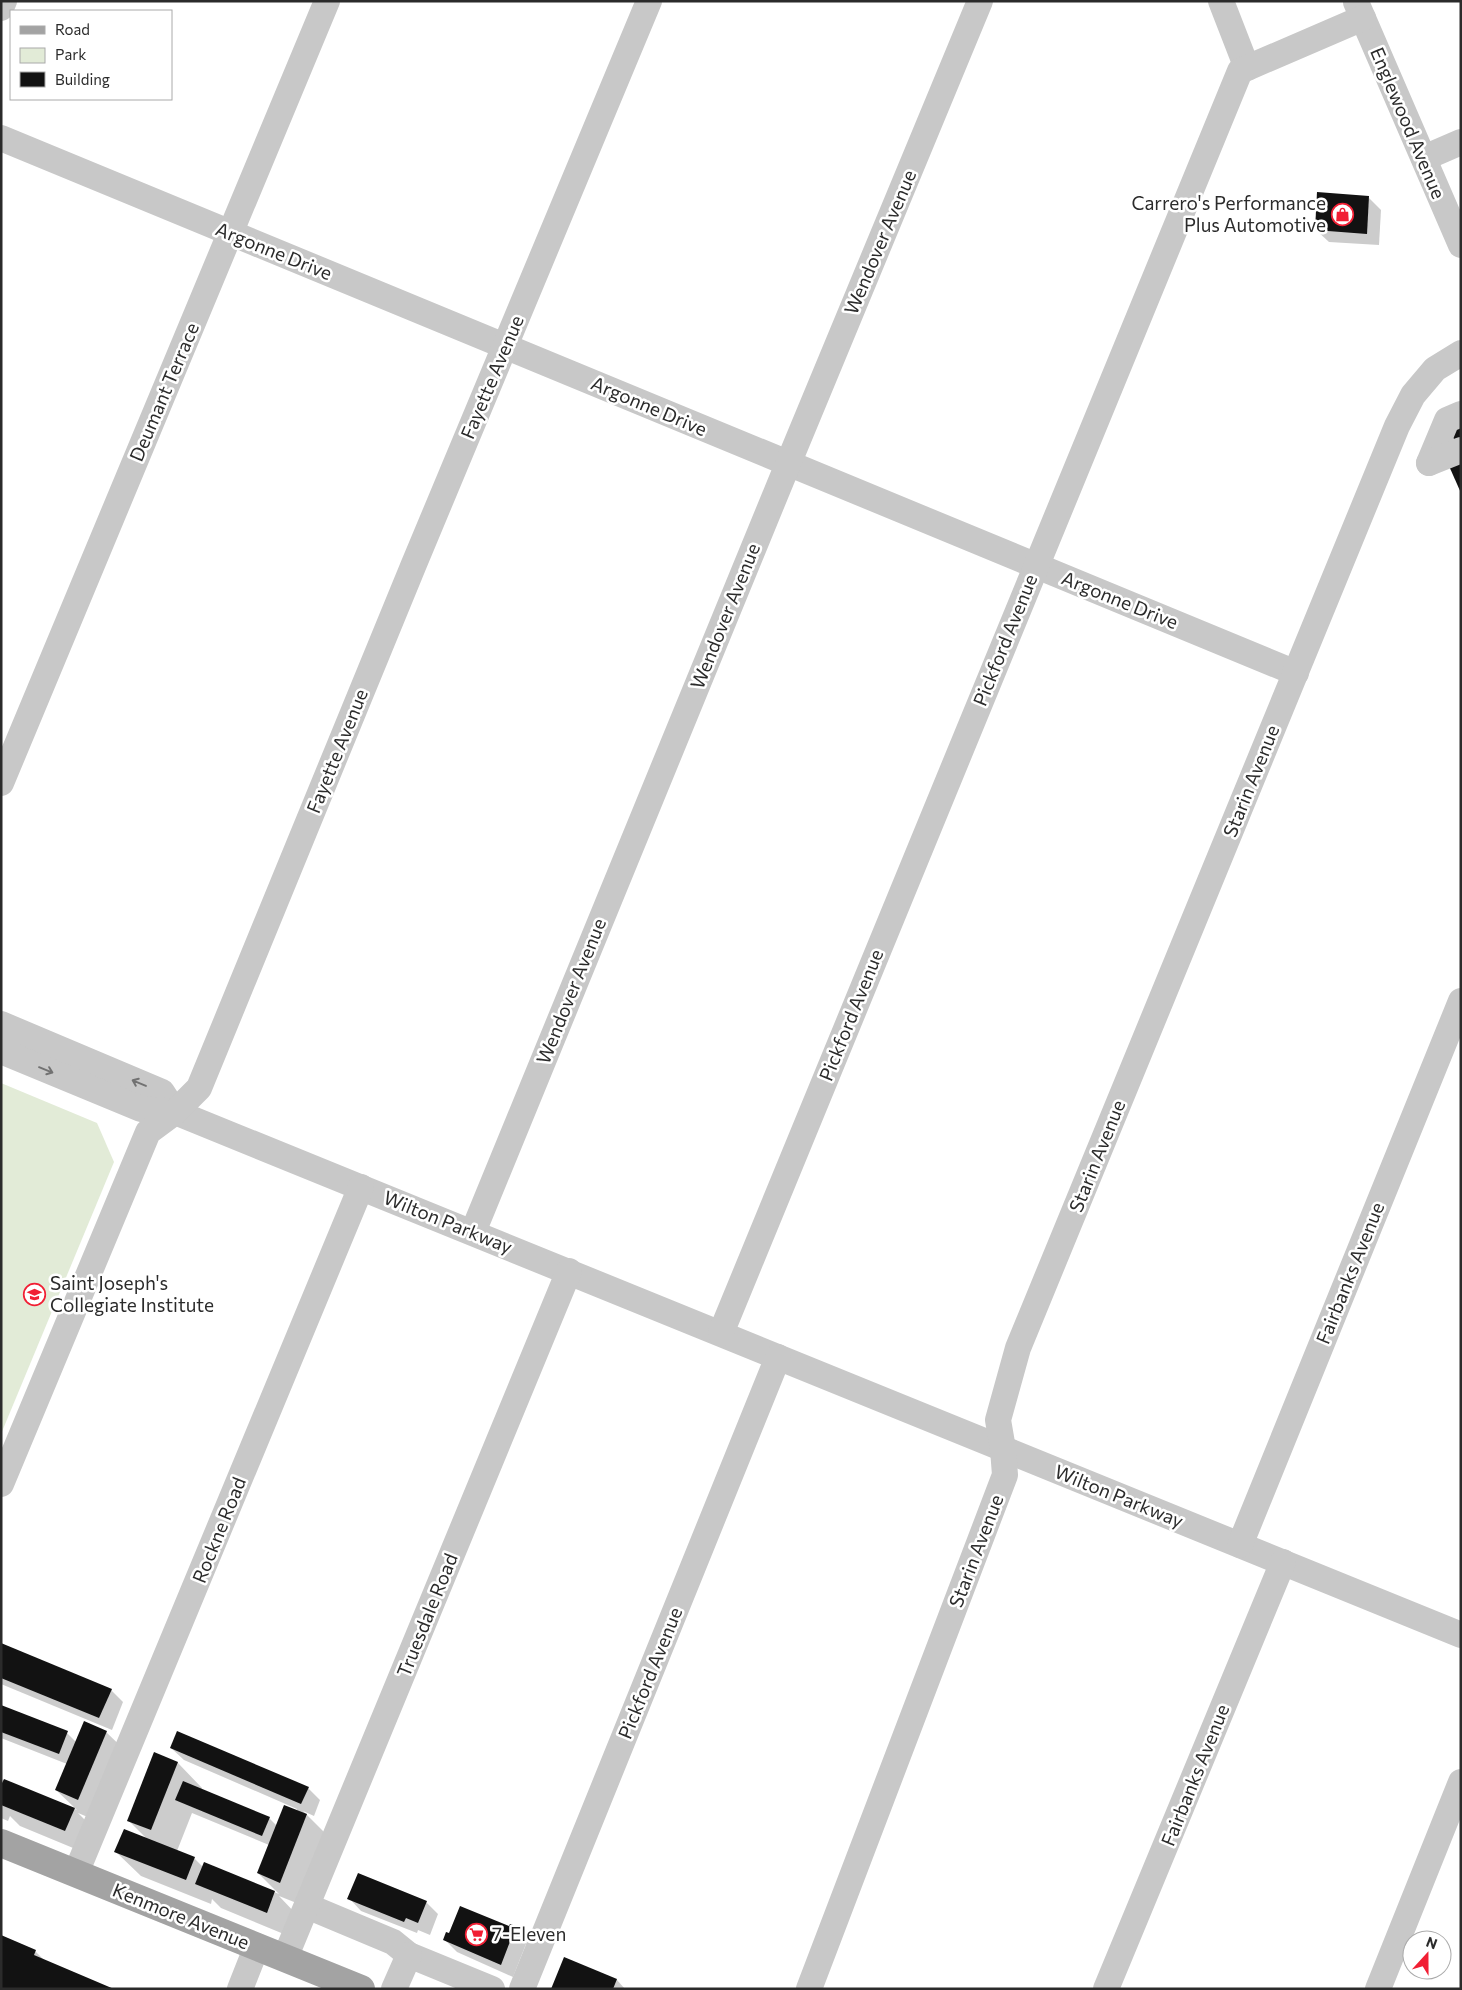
<svg xmlns="http://www.w3.org/2000/svg" width="1462" height="1990" viewBox="0 0 1462 1990" font-family="Commissioner,sans-serif">
  <style>
    .green { fill: #e2ebd7 }
    .shadow { fill: #0003; fill-rule: evenodd }
    .building { fill: #121212 }
    .lines { fill: none; stroke-linecap: round; stroke-linejoin: round }
    .minor { stroke: #c8c8c8; stroke-width: 26 }
    .major { stroke: #a3a3a3; stroke-width: 28 }
    .oneway { stroke: #727272 }
    .labels { text-anchor: middle; stroke-width: 5; stroke-linejoin: round; paint-order: stroke }
    .street-label { font-size: 19px; fill: #2b2b2b; stroke: #fff }
    .poi-label { font-size: 19px; fill: #2b2b2b; stroke: #fff; text-anchor: start }
  </style>
  <rect width="100%" height="100%" fill="#fff"/>
  <path class="green" d="M 1,1083 L 97,1123 L 114,1162 L 1,1434 Z"/>
  <g class="shadow">
    <path d="M 1368,197 L 1381,210 L 1379,245 L 1329,242 L 1316,230 Z"/>
    <path d="M 1,1644 L 111,1690 L 123,1702 L 112,1730 L 1,1684 Z"/>
    <path d="M 1,1707 L 67,1733 L 76,1742 L 106,1732 L 131,1756 L 102,1823 L 78,1813 L 99,1834 L 90,1855 L 20,1826 L 10,1816 L 8,1821 L 1,1818 L 1,1785 L 4,1780 L 77,1810 L 56,1790 L 67,1764 L 1,1738 Z"/>
    <path d="M 171,1748 L 308,1788 L 320,1800 L 314,1816 L 303,1811 L 331,1839 L 304,1906 L 279,1896 L 299,1917 L 291,1937 L 221,1908 L 212,1899 L 211,1904 L 141,1876 L 116,1852 L 148,1840 L 128,1820 L 155,1754 L 178,1763 L 202,1788 L 201,1790 L 269,1818 L 277,1826 L 296,1811 L 297,1809 L 184,1760 ZM 192,1813 L 269,1845 L 258,1873 L 279,1894 L 205,1863 L 203,1867 L 194,1858 L 177,1851 Z"/>
    <path d="M 349,1898 L 426,1902 L 438,1914 L 430,1935 L 418,1930 L 417,1933 L 361,1911 Z"/>
    <path d="M 515,1927 L 528,1939 L 513,1977 L 457,1952 L 445,1940 L 449,1935 Z"/>
    <path d="M 35,1951 L 46,1962 L 1,1989 Z"/>
    <path d="M 564,1959 L 617,1980 L 625,1989 L 552,1989 Z"/>
  </g>
  <g class="building">
    <path d="M 1317,192 L 1369,196 L 1367,234 L 1315,230 Z"/>
    <path d="M 1461,427 L 1461,449 L 1459,450 L 1450,431 Z"/>
    <path d="M 1461,460 L 1461,493 L 1449,466 Z"/>
    <path d="M 1,1643 L 112,1689 L 99,1718 L 1,1678 Z"/>
    <path d="M 1,1705 L 68,1731 L 59,1754 L 1,1732 Z"/>
    <path d="M 84,1721 L 107,1731 L 78,1800 L 55,1790 Z"/>
    <path d="M 177,1731 L 309,1787 L 301,1804 L 170,1748 Z"/>
    <path d="M 154,1752 L 178,1762 L 151,1830 L 127,1821 Z"/>
    <path d="M 4,1779 L 75,1808 L 65,1831 L 1,1805 L 1,1785 Z"/>
    <path d="M 183,1781 L 270,1817 L 262,1836 L 175,1800 Z"/>
    <path d="M 284,1805 L 307,1814 L 280,1883 L 257,1873 Z"/>
    <path d="M 124,1829 L 195,1857 L 186,1880 L 114,1852 Z"/>
    <path d="M 204,1862 L 275,1891 L 267,1913 L 195,1884 Z"/>
    <path d="M 358,1873 L 427,1901 L 418,1923 L 406,1918 L 404,1922 L 347,1899 Z"/>
    <path d="M 460,1906 L 509,1926 L 510,1924 L 516,1926 L 501,1965 L 443,1940 L 446,1932 L 449,1933 Z"/>
    <path d="M 1,1935 L 36,1950 L 34,1955 L 114,1989 L 1,1989 Z"/>
    <path d="M 564,1957 L 617,1979 L 613,1989 L 551,1989 Z"/>
  </g>
  <g class="lines">
    <g class="minor">
      <path d="M 1221,1 L 1247,68"/>
      <path d="M 1356,2 L 1461,245"/>
      <path d="M 1,8 L 4,1"/>
      <path d="M 1,138 L 1296,673"/>
      <path d="M 1424,158 L 1461,142"/>
      <path d="M 1429,463 L 1447,420 L 1461,414"/>
      <path d="M 1429,463 L 1461,450"/>
      <path d="M 1,783 L 327,1"/>
      <path d="M 1,1024 L 162,1092 L 175,1112"/>
      <path d="M 1,1051 L 141,1109 L 175,1112 L 1461,1635"/>
      <path d="M 473,1232 L 788,464 L 980,1"/>
      <path d="M 721,1333 L 1240,71 L 1363,18"/>
      <path d="M 1,1484 L 148,1132 L 175,1112 L 199,1088 L 414,564 L 649,1"/>
      <path d="M 1240,1545 L 1461,1001"/>
      <path d="M 76,1873 L 361,1187"/>
      <path d="M 307,1906 L 393,1942 L 409,1955 L 492,1989"/>
      <path d="M 285,1958 L 569,1271"/>
      <path d="M 240,1989 L 257,1946"/>
      <path d="M 394,1989 L 409,1955"/>
      <path d="M 522,1989 L 778,1357"/>
      <path d="M 809,1989 L 1005,1475 L 1003,1449 L 998,1420 L 1018,1348 L 1397,426 L 1413,395 L 1435,369 L 1461,353"/>
      <path d="M 1106,1989 L 1283,1562"/>
      <path d="M 1378,1989 L 1461,1782"/>
    </g>
    <path class="major" d="M 1,1843 L 361,1989"/>
  </g>
  <defs><path id="oneway-shaft" d="M-6 0H5M1.5-3L5.5 0L1.5 3" fill="none" stroke-width="1.6" stroke-linecap="round" stroke-linejoin="round" transform="scale(1.25)"/></defs>
  <g class="oneway">
    <use href="#oneway-shaft" transform="translate(46 1070) rotate(22)"/>
    <use href="#oneway-shaft" transform="translate(139 1083) rotate(-157)"/>
  </g>
  <defs>
    <symbol id="shop-ring" viewBox="-11 -11 22 22"><circle r="9.5" fill="#fff" stroke="#f11f34" stroke-width="1.5"/><path d="M-5-2.5h2.3a2.7 3.5 0 0 1 5.4 0H5L5.5 6h-11ZM-1.5-2.5h3a1.5 2.3 0 0 0-3 0Z" fill="#f11f34"/></symbol>
    <symbol id="school-ring" viewBox="-11 -11 22 22"><circle r="9.5" fill="#fff" stroke="#f11f34" stroke-width="1.5"/><path d="M0-5L7-2L0 1L-7-2ZM-4 1L0 2.5L4 1V4Q0 6-4 4Z" fill="#f11f34"/></symbol>
    <symbol id="supermarket-ring" viewBox="-11 -11 22 22"><circle r="9.5" fill="#fff" stroke="#f11f34" stroke-width="1.5"/><path d="M-6-5.5h2.5l.6 2H6L4.5 2H-2.5L-4.4-4H-6ZM-1.5 3.2a1.3 1.3 0 1 0 .1 0ZM3 3.2a1.3 1.3 0 1 0 .1 0Z" fill="#f11f34"/></symbol>
  </defs>
  <g fill-rule="evenodd">
    <use href="#shop-ring" x="1330" y="202" width="25" height="25"/>
    <use href="#school-ring" x="22" y="1282" width="25" height="25"/>
    <use href="#supermarket-ring" x="464" y="1922" width="25" height="25"/>
  </g>
  <g class="labels">
    <g class="street-label">
      <text transform="translate(1408 123) rotate(67)" y="7">Englewood Avenue</text>
      <text transform="translate(880 242) rotate(-67)" y="7">Wendover Avenue</text>
      <text transform="translate(274 251) rotate(22)" y="7">Argonne Drive</text>
      <text transform="translate(492 377) rotate(-67)" y="7">Fayette Avenue</text>
      <text transform="translate(164 392) rotate(-67)" y="7">Deumant Terrace</text>
      <text transform="translate(649 406) rotate(23)" y="7">Argonne Drive</text>
      <text transform="translate(1120 600) rotate(22)" y="7">Argonne Drive</text>
      <text transform="translate(725 616) rotate(-68)" y="7">Wendover Avenue</text>
      <text transform="translate(1005 640) rotate(-68)" y="7">Pickford Avenue</text>
      <text transform="translate(337 751) rotate(-68)" y="7">Fayette Avenue</text>
      <text transform="translate(1251 781) rotate(-68)" y="7">Starin Avenue</text>
      <text transform="translate(571 991) rotate(-68)" y="7">Wendover Avenue</text>
      <text transform="translate(851 1015) rotate(-68)" y="7">Pickford Avenue</text>
      <text transform="translate(1097 1156) rotate(-68)" y="7">Starin Avenue</text>
      <text transform="translate(448 1222) rotate(22)" y="7">Wilton Parkway</text>
      <text transform="translate(1350 1273) rotate(-68)" y="7">Fairbanks Avenue</text>
      <text transform="translate(1119 1496) rotate(22)" y="7">Wilton Parkway</text>
      <text transform="translate(219 1530) rotate(-68)" y="7">Rockne Road</text>
      <text transform="translate(976 1551) rotate(-69)" y="7">Starin Avenue</text>
      <text transform="translate(427 1615) rotate(-68)" y="7">Truesdale Road</text>
      <text transform="translate(650 1673) rotate(-68)" y="7">Pickford Avenue</text>
      <text transform="translate(1195 1775) rotate(-68)" y="7">Fairbanks Avenue</text>
      <text transform="translate(181 1916) rotate(22)" y="7">Kenmore Avenue</text>
    </g>
    <g class="poi-label">
      <text x="1326" y="210" text-anchor="end">Carrero's Performance<tspan x="1326" dy="22">Plus Automotive</tspan></text>
      <text x="50" y="1290">Saint Joseph's<tspan x="50" dy="22">Collegiate Institute</tspan></text>
      <text x="492" y="1941">7-Eleven</text>
    </g>
  </g>
  <rect width="1462" height="1990" fill="none" stroke="#2b2b2b" stroke-width="5"/>
  <rect x="10" y="10" width="162" height="90" fill="#ffffff" stroke="#aaaaaa"/>
  <rect x="20" y="26" width="25" height="8" fill="#a3a3a3" stroke="#aaaaaa"/>
  <text x="55" y="35" font-size="15" fill="#2b2b2b">Road</text>
  <rect x="20" y="48" width="25" height="15" fill="#e2ebd7" stroke="#aaaaaa"/>
  <text x="55" y="60" font-size="15" fill="#2b2b2b">Park</text>
  <rect x="20" y="72" width="25" height="15" fill="#121212" stroke="#aaaaaa"/>
  <text x="55" y="85" font-size="15" fill="#2b2b2b">Building</text>
  <g transform="translate(1427 1955) rotate(21)"><circle r="24" fill="#ffffff" stroke="#aaaaaa"/>
  <path d="M0-4L9 19L0 12L-9 19Z" fill="#f11f34"/>
  <text y="-8" font-size="14" font-weight="bold" text-anchor="middle" fill="#2b2b2b">N</text>
  </g>
</svg>
